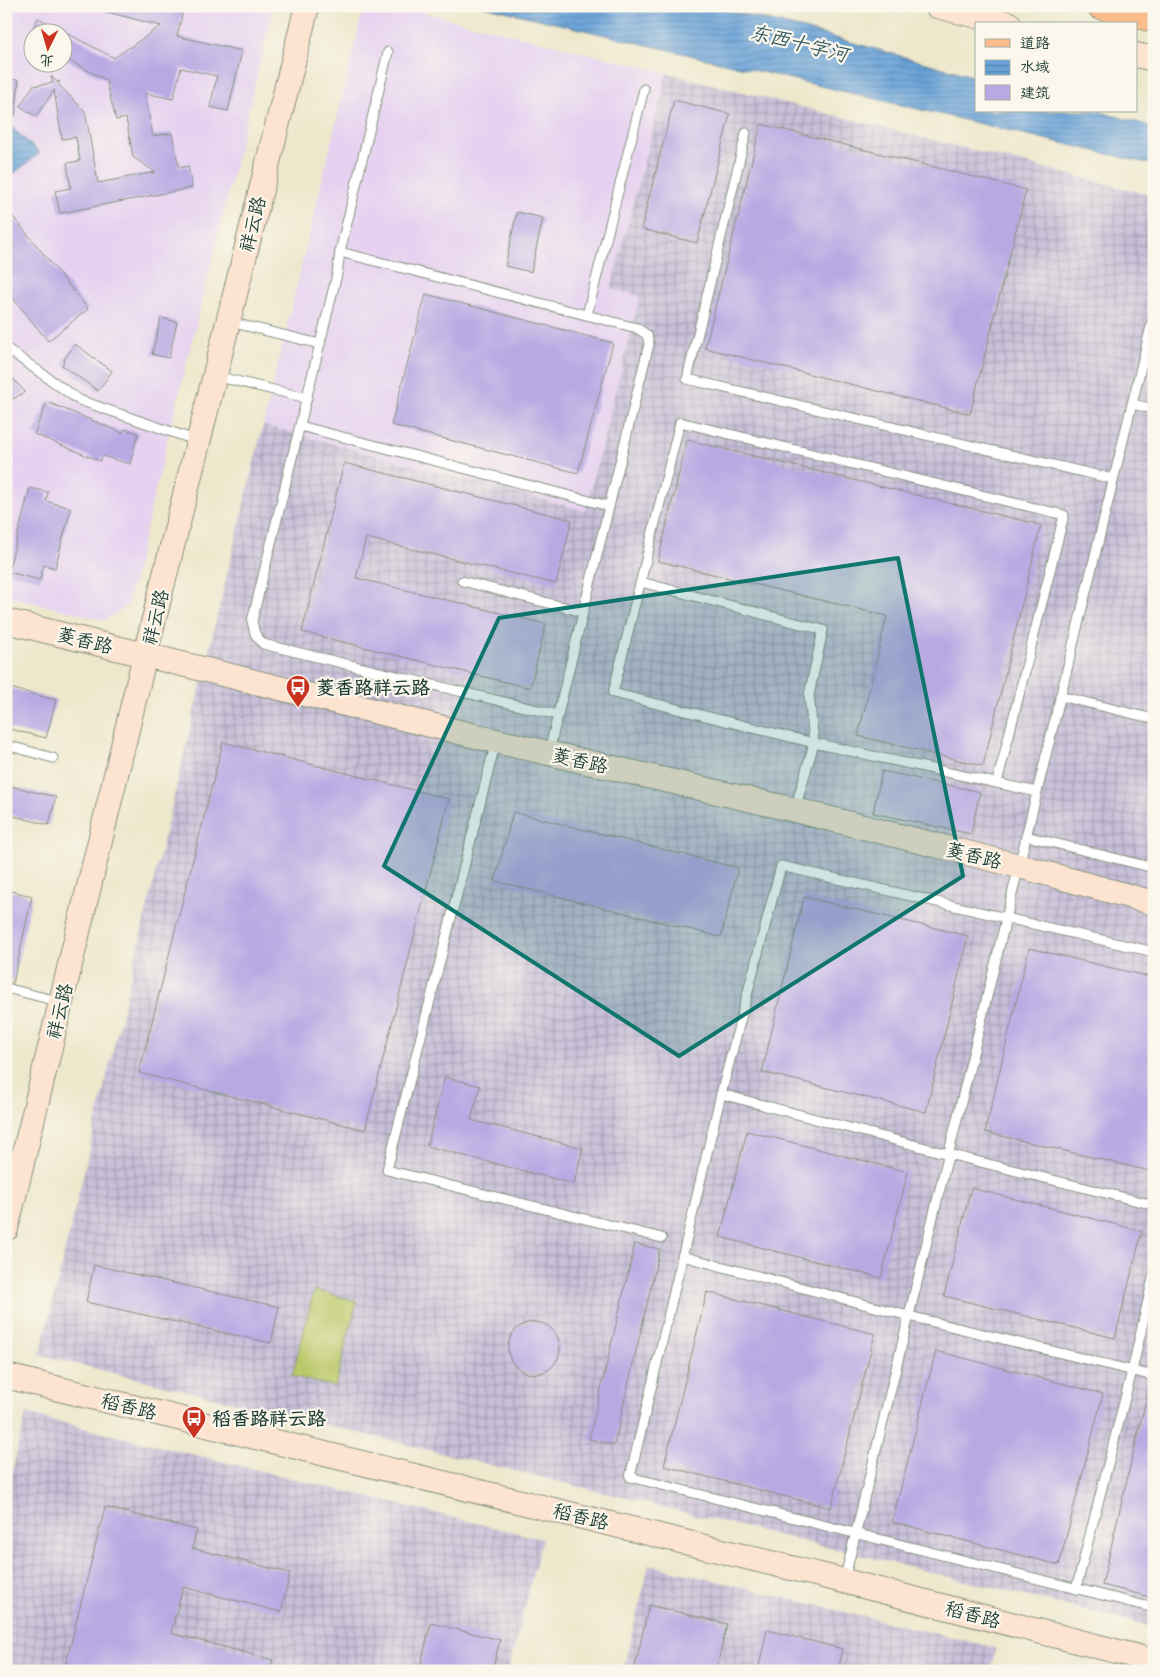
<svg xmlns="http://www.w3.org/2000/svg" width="1160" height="1677" viewBox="0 0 1160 1677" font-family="Itim,'LXGW WenKai TC',sans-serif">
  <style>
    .built { fill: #e6d2f0; fill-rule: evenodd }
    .industrial { fill: url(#industrial-grid) }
    .grass { fill: #bcc96b; stroke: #6e8350 }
    .water { fill: url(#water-rules); stroke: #447086 }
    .building { fill: #b8a9e3 }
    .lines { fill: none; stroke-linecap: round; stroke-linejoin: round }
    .lane-casing { stroke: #869280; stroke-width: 11 }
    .secondary-casing { stroke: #869280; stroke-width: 26 }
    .primary-casing { stroke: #869280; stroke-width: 28 }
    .lane { stroke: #fff; stroke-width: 9 }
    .secondary { stroke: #fde4d1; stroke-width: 24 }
    .primary { stroke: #fabc8b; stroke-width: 26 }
    .marked { fill: #0f766e; fill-opacity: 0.2; stroke: #0f766e; stroke-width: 4; stroke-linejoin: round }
    .labels { text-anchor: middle; stroke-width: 4.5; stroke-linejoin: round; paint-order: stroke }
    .street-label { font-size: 19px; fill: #1f3d34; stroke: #fbf7ec }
    .poi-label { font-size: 19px; font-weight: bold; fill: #1f3d34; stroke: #fbf7ec; text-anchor: start }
    .water-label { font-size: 20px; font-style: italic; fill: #355b65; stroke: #fbf7ec }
  </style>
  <defs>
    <pattern id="industrial-grid" width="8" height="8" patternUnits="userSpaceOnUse" patternTransform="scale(1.25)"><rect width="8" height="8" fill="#c8bfd8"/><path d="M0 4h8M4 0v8" fill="none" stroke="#a29cb0"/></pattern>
    <pattern id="water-rules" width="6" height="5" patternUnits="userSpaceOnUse" patternTransform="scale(1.25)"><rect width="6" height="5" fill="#69a2d8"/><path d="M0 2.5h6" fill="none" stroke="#5685b0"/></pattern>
  </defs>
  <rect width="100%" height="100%" fill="#fbf7ec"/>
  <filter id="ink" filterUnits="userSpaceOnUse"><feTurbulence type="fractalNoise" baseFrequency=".02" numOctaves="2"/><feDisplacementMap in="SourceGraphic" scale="10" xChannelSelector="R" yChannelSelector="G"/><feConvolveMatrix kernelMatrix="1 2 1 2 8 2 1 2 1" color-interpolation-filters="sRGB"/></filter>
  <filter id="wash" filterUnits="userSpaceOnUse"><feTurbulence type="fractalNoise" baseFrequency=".0096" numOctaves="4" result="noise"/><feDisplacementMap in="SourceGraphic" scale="20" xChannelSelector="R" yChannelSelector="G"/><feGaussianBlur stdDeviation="1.12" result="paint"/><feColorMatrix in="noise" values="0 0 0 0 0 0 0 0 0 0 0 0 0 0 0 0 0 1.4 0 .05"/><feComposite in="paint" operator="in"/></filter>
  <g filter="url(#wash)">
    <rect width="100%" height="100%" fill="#ede7cb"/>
    <g class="built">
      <path d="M 6,6 L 274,6 L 127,606 L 105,620 L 6,596 ZM 32,32 L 62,32 L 62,62 L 32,62 Z"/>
      <path d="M 364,6 L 398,6 L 667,73 L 611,288 L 640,296 L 585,511 L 263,425 Z"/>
    </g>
    <g class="industrial">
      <path d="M 667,73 L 1154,196 L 1154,1627 L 40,1355 L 263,425 L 585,511 L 640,296 L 611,289 Z"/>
      <path d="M 26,1414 L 542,1539 L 508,1671 L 6,1671 L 6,1496 Z"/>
      <path d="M 649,1565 L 996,1648 L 990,1671 L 623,1671 Z"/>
    </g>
    <path class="grass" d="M 314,1290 L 357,1301 L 335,1387 L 292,1376 Z"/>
    <g class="water">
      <path d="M 483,6 L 709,6 L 804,29 L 976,77 L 976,111 L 1097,111 L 1154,127 L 1154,165 Z"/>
      <path d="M 6,122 L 40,153 L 13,174 L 6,168 Z"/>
    </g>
    <g id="blocks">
      <g class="building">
        <path d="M 103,6 L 184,6 L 177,36 L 242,51 L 228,111 L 210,107 L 217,76 L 181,68 L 173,99 L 145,93 L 153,136 L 172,133 L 179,168 L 188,166 L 192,188 L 60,213 L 55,191 L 71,188 L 67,163 L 80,161 L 76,137 L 62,139 L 54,90 L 36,117 L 20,106 L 33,86 L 53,83 L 51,76 L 57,82 L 60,81 L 58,84 L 85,111 L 98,183 L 155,172 L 133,157 L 126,118 L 116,120 L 106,80 L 62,57 L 62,32 L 31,32 L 38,18 L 114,58 L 161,26 L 103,11 Z"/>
        <path d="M 6,79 L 19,80 L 15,116 L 6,116 Z"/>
        <path d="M 674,100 L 730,114 L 697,243 L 641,229 Z"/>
        <path d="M 761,124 L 1026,190 L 970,414 L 705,348 Z"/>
        <path d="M 6,208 L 88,309 L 48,341 L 12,297 L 6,302 Z"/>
        <path d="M 517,212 L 543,218 L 531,272 L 505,266 Z"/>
        <path d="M 426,294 L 613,343 L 578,473 L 391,425 Z"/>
        <path d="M 161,318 L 177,322 L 169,358 L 152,354 Z"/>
        <path d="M 75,344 L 112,371 L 98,391 L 62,365 L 65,358 Z"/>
        <path d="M 6,371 L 25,392 L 6,403 Z"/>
        <path d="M 47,402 L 123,433 L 124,429 L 138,433 L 130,464 L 102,456 L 100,461 L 34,434 Z"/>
        <path d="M 687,440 L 1041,525 L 983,766 L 858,736 L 887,616 L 658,561 Z"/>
        <path d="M 344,463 L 572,520 L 556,584 L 366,538 L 356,578 L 546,624 L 530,688 L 302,632 Z"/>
        <path d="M 30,488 L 48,492 L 46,501 L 71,508 L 55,568 L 44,565 L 40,580 L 8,572 Z"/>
        <path d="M 6,687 L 56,700 L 46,738 L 6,728 Z"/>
        <path d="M 223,742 L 449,799 L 365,1130 L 139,1073 Z"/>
        <path d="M 882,771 L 980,792 L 971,834 L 873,813 Z"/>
        <path d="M 6,785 L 56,797 L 49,825 L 6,814 Z"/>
        <path d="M 513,812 L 738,868 L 721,937 L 495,881 Z"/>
        <path d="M 6,890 L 32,896 L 13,983 L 6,982 Z"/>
        <path d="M 804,897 L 968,936 L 926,1112 L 762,1072 Z"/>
        <path d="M 1029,948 L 1154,978 L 1154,1172 L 985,1132 Z"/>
        <path d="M 445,1077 L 480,1086 L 471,1120 L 583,1148 L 574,1184 L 427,1146 Z"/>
        <path d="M 747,1131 L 908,1172 L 881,1278 L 720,1237 Z"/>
        <path d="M 971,1188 L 1142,1231 L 1115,1338 L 944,1296 Z"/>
        <path d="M 635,1244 L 660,1249 L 614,1445 L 589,1439 Z"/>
        <path d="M 94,1265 L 279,1307 L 271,1343 L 86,1302 Z"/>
        <path d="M 707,1292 L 875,1334 L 831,1508 L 664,1466 Z"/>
        <circle cx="534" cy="1348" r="26"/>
        <path d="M 936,1351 L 1103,1394 L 1059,1565 L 892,1522 Z"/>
        <path d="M 1149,1387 L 1154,1387 L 1154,1598 L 1102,1585 Z"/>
        <path d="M 105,1507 L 197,1530 L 192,1548 L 290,1573 L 281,1612 L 183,1587 L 171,1633 L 273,1660 L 270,1671 L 64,1671 Z"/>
        <path d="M 649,1605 L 727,1624 L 716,1671 L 634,1671 Z"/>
        <path d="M 431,1623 L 500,1640 L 492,1671 L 419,1671 Z"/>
        <path d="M 767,1630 L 843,1649 L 838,1671 L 758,1671 Z"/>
      </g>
    </g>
  </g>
  <g filter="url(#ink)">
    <use href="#blocks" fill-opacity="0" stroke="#869280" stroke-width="1"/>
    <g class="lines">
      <defs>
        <g id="lane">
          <path d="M 388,52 L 340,252 L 337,274 L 252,621 L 255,634 L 263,644 L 558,715"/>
          <path d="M 746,133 L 687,379 L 1113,479"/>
          <path d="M 340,252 L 637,328 L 647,335 L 649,344 L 549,751"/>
          <path d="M 587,315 L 644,89"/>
          <path d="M 230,322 L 320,344"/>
          <path d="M 6,348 L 79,400 L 198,441"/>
          <path d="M 215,376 L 307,398"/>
          <path d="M 1132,404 L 1154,409"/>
          <path d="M 300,426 L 609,506"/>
          <path d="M 462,581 L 583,612"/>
          <path d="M 641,582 L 823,630 L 809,695 L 814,743 L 795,809"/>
          <path d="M 1060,696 L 1154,719"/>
          <path d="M 496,741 L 387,1170 L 662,1238"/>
          <path d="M 6,745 L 53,758"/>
          <path d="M 997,783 L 1064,515 L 680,422 L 613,693 L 814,743 L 1037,792"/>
          <path d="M 1026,836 L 1154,868"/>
          <path d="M 1154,952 L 781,866 L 721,1094 L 630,1477 L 1154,1608"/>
          <path d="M 6,988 L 61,1002"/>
          <path d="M 721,1094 L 948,1154 L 1154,1205"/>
          <path d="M 682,1256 L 909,1316 L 1154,1376"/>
          <path d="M 844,1581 L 1154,314"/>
          <path d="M 1076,1589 L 1132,1371 L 1154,1274"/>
        </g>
        <g id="secondary">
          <path d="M 937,6 L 1009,24"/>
          <path d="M 1136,55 L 1154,59"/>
          <path d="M 6,621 L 496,741 L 795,810 L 1019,866 L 1154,903"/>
          <path d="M 6,1229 L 145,655 L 307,6"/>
          <path d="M 6,1376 L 844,1581 L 1154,1661"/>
        </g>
        <path id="primary" d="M 1100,6 L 1154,19"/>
      </defs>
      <use href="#lane" class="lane-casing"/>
      <use href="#secondary" class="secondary-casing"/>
      <use href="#primary" class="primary-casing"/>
      <use href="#lane" class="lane"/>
      <use href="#secondary" class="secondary"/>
      <use href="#primary" class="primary"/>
    </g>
  </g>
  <path class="marked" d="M 898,558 L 963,876 L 679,1056 L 384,866 L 499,618 Z"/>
  <defs>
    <symbol id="bus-pin" viewBox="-11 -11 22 30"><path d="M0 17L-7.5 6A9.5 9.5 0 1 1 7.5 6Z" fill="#c8321e" stroke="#fbf7ec"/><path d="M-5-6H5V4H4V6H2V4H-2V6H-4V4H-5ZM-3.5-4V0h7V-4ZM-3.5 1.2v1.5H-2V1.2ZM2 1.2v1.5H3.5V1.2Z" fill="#fff"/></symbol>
  </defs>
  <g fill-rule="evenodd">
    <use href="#bus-pin" x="284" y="673" width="28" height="38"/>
    <use href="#bus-pin" x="180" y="1404" width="28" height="38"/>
  </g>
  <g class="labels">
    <g class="street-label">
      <text transform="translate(252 224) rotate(-76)" y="7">祥云路</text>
      <text transform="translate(155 617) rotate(-76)" y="7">祥云路</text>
      <text transform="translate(85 640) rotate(14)" y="7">菱香路</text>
      <text transform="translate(580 760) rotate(13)" y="7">菱香路</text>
      <text transform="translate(974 855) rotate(14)" y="7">菱香路</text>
      <text transform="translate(59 1011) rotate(-76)" y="7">祥云路</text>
      <text transform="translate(129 1406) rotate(14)" y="7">稻香路</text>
      <text transform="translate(581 1516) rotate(14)" y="7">稻香路</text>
      <text transform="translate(973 1614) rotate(15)" y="7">稻香路</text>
    </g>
    <g class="poi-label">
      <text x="316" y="694">菱香路祥云路</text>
      <text x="212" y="1425">稻香路祥云路</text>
    </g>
    <g class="water-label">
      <text transform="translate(799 43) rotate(14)" y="7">东西十字河</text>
    </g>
  </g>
  <rect width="1160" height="1677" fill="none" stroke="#fbf7ec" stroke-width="25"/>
  <rect x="975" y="22" width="162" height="90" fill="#fbf7ec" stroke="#a3ada2"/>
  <rect x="985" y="39" width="25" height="8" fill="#fabc8b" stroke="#a3ada2"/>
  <text x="1020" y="48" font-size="15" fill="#1f3d34">道路</text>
  <rect x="985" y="60" width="25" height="15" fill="url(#water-rules)" stroke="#a3ada2"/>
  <text x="1020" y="72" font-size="15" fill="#1f3d34">水域</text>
  <rect x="985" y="85" width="25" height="15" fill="#b8a9e3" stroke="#a3ada2"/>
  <text x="1020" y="98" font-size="15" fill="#1f3d34">建筑</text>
  <g transform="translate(48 48) rotate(185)"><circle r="24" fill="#fbf7ec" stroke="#a3ada2"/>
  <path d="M0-4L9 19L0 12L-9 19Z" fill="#c8321e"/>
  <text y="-8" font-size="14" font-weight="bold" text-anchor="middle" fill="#1f3d34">北</text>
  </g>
</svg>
